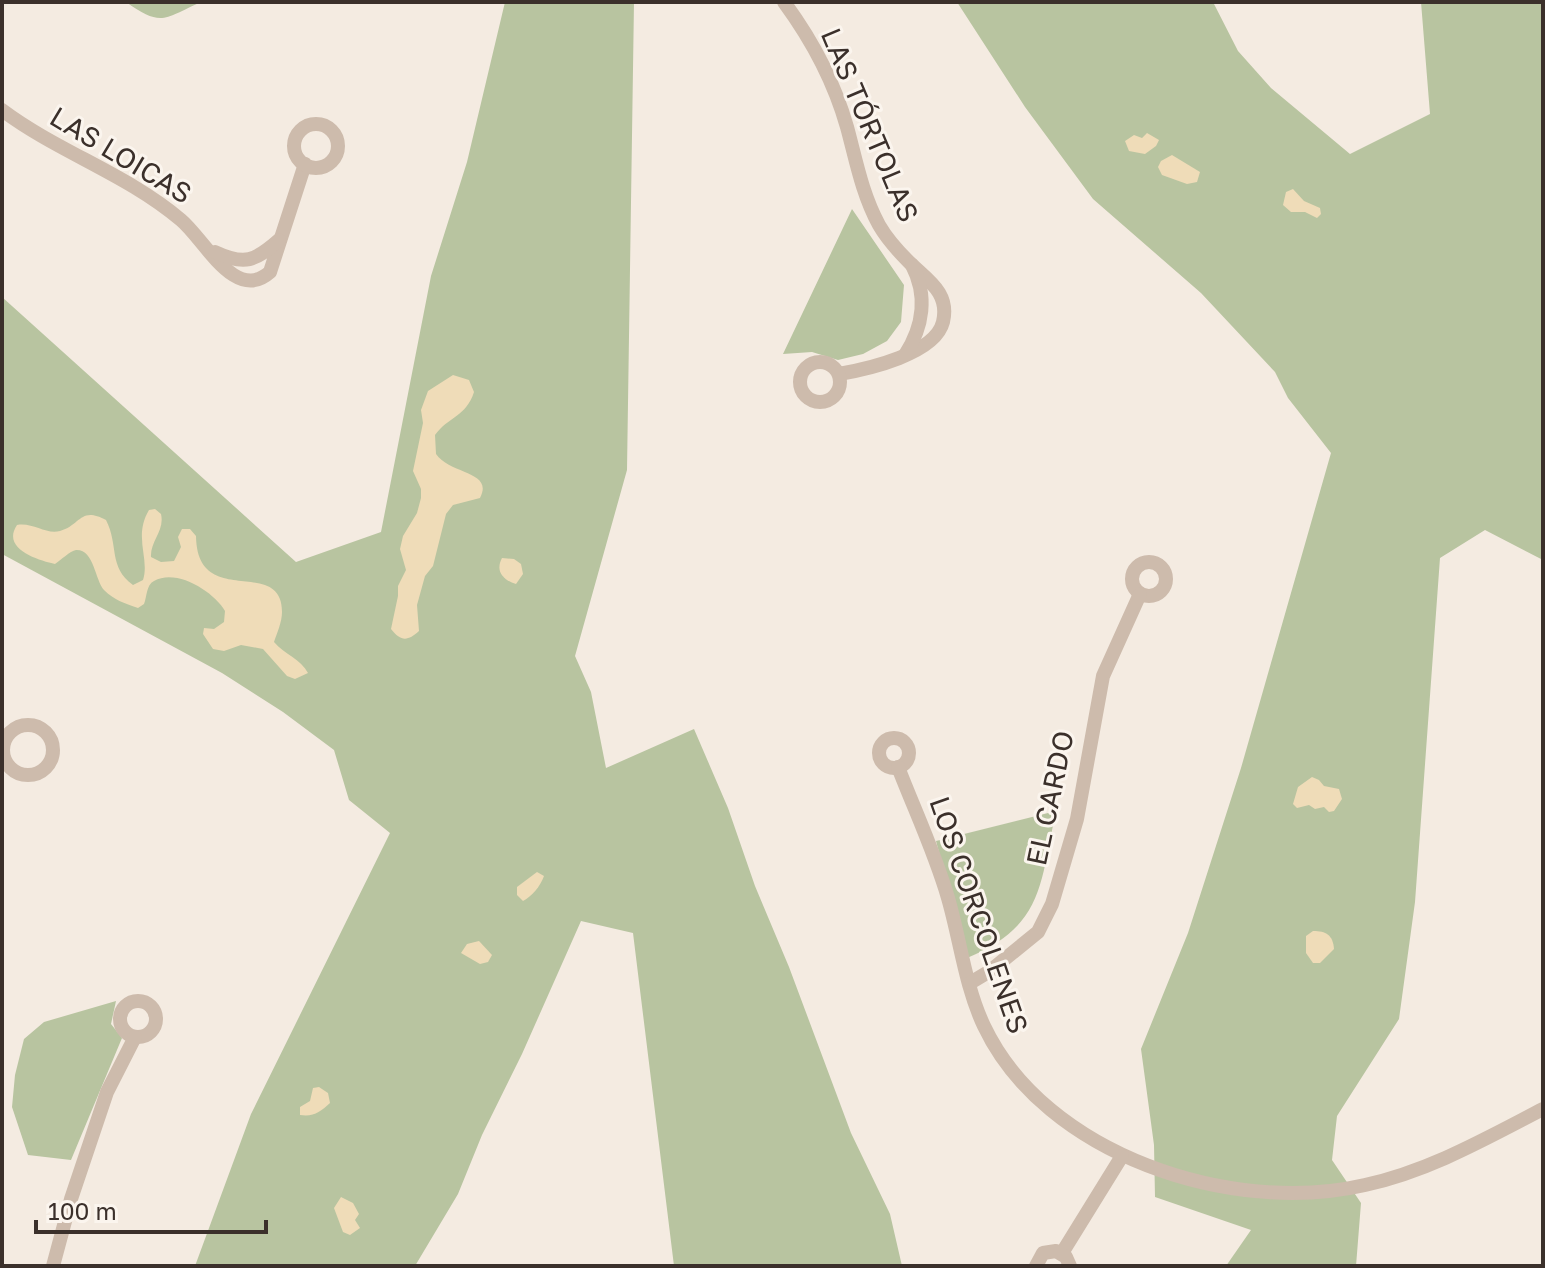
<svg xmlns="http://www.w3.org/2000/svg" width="1545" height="1268" viewBox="0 0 1545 1268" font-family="'Golos Text',sans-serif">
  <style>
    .green { fill: #b8c4a0 }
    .sand { fill: #efdcb8 }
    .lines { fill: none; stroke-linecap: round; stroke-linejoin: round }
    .minor { stroke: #cdbbac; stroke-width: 14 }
    .labels { text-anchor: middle; stroke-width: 6; stroke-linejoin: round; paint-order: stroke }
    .street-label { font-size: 28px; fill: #3b302b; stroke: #fbf5ee }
  </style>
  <rect width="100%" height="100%" fill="#f4ebe1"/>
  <g class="green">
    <path d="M 126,2 L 201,2 C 165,18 162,28 126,2 Z"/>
    <path d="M 505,2 L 634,2 L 627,470 L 575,656 L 591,692 L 606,768 L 694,729 L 728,808 L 755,886 L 789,967 L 851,1133 L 890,1214 L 902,1266 L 674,1266 L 633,933 L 581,921 L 522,1054 L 482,1135 L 458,1194 L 415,1266 L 195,1266 L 251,1114 L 390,833 L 349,800 L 334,750 L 283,712 L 222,673 L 2,554 L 2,297 L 296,562 L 381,532 L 431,276 L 467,162 Z"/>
    <path d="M 957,2 L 1213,2 L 1238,51 L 1271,88 L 1350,154 L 1430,114 L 1421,2 L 1543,2 L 1543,560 L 1485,530 L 1440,558 L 1415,902 L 1399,1019 L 1337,1116 L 1332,1160 L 1361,1203 L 1356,1266 L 1226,1266 L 1251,1230 L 1155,1197 L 1154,1145 L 1141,1049 L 1188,933 L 1241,768 L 1331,453 L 1288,398 L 1275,372 L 1201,293 L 1093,199 L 1025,107 Z"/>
    <path d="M 852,209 L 904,285 L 901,322 L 887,341 L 863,354 L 838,360 L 812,352 L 783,354 Z"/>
    <path d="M 1056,811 C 1040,884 1044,926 967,958 L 936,841 Z"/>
    <path d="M 116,1001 L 111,1024 L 122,1038 L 71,1160 L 28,1155 L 12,1107 L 15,1075 L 24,1039 L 44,1022 Z"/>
  </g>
  <g class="sand">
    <path d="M 1147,133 L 1159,140 L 1156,146 L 1145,154 L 1129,151 L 1125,141 L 1134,135 L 1142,138 Z"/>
    <path d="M 1172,155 L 1200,172 L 1197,182 L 1187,184 L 1162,175 L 1158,167 L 1161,161 Z"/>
    <path d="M 1293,189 L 1304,201 L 1320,208 L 1321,214 L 1317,218 L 1305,212 L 1291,212 L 1283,205 L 1286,192 Z"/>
    <path d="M 453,375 L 469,380 L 474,392 C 466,417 449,416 435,435 L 436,454 C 451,475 494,471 480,498 L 453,505 L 446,514 L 433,566 L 425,576 L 417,605 L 419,631 C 408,641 401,642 391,629 L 398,596 L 398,586 L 406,570 L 400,549 L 403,536 L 417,513 L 421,498 L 421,489 L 413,471 L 423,423 L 421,410 L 428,391 Z"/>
    <path d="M 155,509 L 161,514 C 165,531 150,541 151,557 L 161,562 L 174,561 L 181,547 L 178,537 L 182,529 L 190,529 L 196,536 C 197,611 282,555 282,612 C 282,622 277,633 274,642 C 284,654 301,659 308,673 L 295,679 L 287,676 L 263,649 L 241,645 L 224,651 L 213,649 L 203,634 L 204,628 L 214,629 L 224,622 L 225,611 C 214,592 177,568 154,581 C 146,585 147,597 144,604 L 138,608 C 124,603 114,600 104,590 C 95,580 94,549 76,550 C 70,551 61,560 55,564 C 38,560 1,549 17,525 C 33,522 46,535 60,531 C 81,525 80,506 106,520 C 119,545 108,567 133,585 L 143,580 C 150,558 133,537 149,510 Z"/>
    <path d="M 502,558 L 514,559 L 521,564 L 523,574 L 516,584 C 503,580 495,571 502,558 Z"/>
    <path d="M 1312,777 L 1319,780 L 1324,786 L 1339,789 L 1342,799 L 1334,811 L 1329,812 L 1324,807 L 1315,809 L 1309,805 L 1297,808 L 1293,804 L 1298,787 Z"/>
    <path d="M 537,872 L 544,876 C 540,887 532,896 523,901 L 517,895 L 517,887 Z"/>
    <path d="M 1313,931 C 1326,931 1333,935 1334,949 L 1320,963 L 1313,963 L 1306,953 L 1306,936 Z"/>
    <path d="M 479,941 L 492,955 L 488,962 L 480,964 L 461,953 L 467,944 Z"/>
    <path d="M 319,1087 L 328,1093 L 330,1103 C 320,1112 314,1117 300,1115 L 300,1107 L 310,1101 L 313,1088 Z"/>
    <path d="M 341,1197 L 353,1203 L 359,1214 L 355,1220 L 360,1228 L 350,1235 L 343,1232 L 334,1208 Z"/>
  </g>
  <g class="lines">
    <g class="minor">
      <path d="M 784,2 C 812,40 834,81 847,127 C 856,160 862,194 879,225 C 887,239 898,251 909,262 C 927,280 950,292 943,322 C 935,354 868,369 839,374"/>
      <path d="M 2,110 C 58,152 127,174 181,220 C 205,240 235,303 270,272 L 305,164"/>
      <circle cx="316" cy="146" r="22"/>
      <path d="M 215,252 C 245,266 255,261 279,240"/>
      <path d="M 905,355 C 923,327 928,296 912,265"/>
      <circle cx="820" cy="382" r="20"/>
      <circle cx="1149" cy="579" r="17"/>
      <circle cx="28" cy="750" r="25"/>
      <circle cx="894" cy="753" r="15"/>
      <path d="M 898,767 C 915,811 935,853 948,898 C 960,939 965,986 984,1026 C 1045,1155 1232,1216 1365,1185 C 1429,1171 1485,1139 1543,1109"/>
      <path d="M 970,983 L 990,971 L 1038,932 L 1052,904 L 1077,819 L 1103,676 L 1140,594"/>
      <circle cx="138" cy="1019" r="18"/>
      <path d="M 1062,1253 L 1122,1156"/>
      <path d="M 53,1266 L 71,1199 L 107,1092 L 135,1037"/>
      <path d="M 1036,1266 L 1043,1253 L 1056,1251 L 1066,1257 L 1070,1266"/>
    </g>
  </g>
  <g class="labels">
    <g class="street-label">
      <text transform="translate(870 125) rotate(67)" y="10">LAS TÓRTOLAS</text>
      <text transform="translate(121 155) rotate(31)" y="10">LAS LOICAS</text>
      <text transform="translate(1050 798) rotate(-78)" y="10">EL CARDO</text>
      <text transform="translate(979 915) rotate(71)" y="10">LOS CORCOLENES</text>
    </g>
  </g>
  <rect width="1545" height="1268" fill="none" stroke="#3b302b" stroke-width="8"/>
  <path d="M36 1220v12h230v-12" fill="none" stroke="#3b302b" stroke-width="4"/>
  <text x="48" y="1220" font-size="24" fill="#3b302b" stroke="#fbf5ee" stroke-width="6" paint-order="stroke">100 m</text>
</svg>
